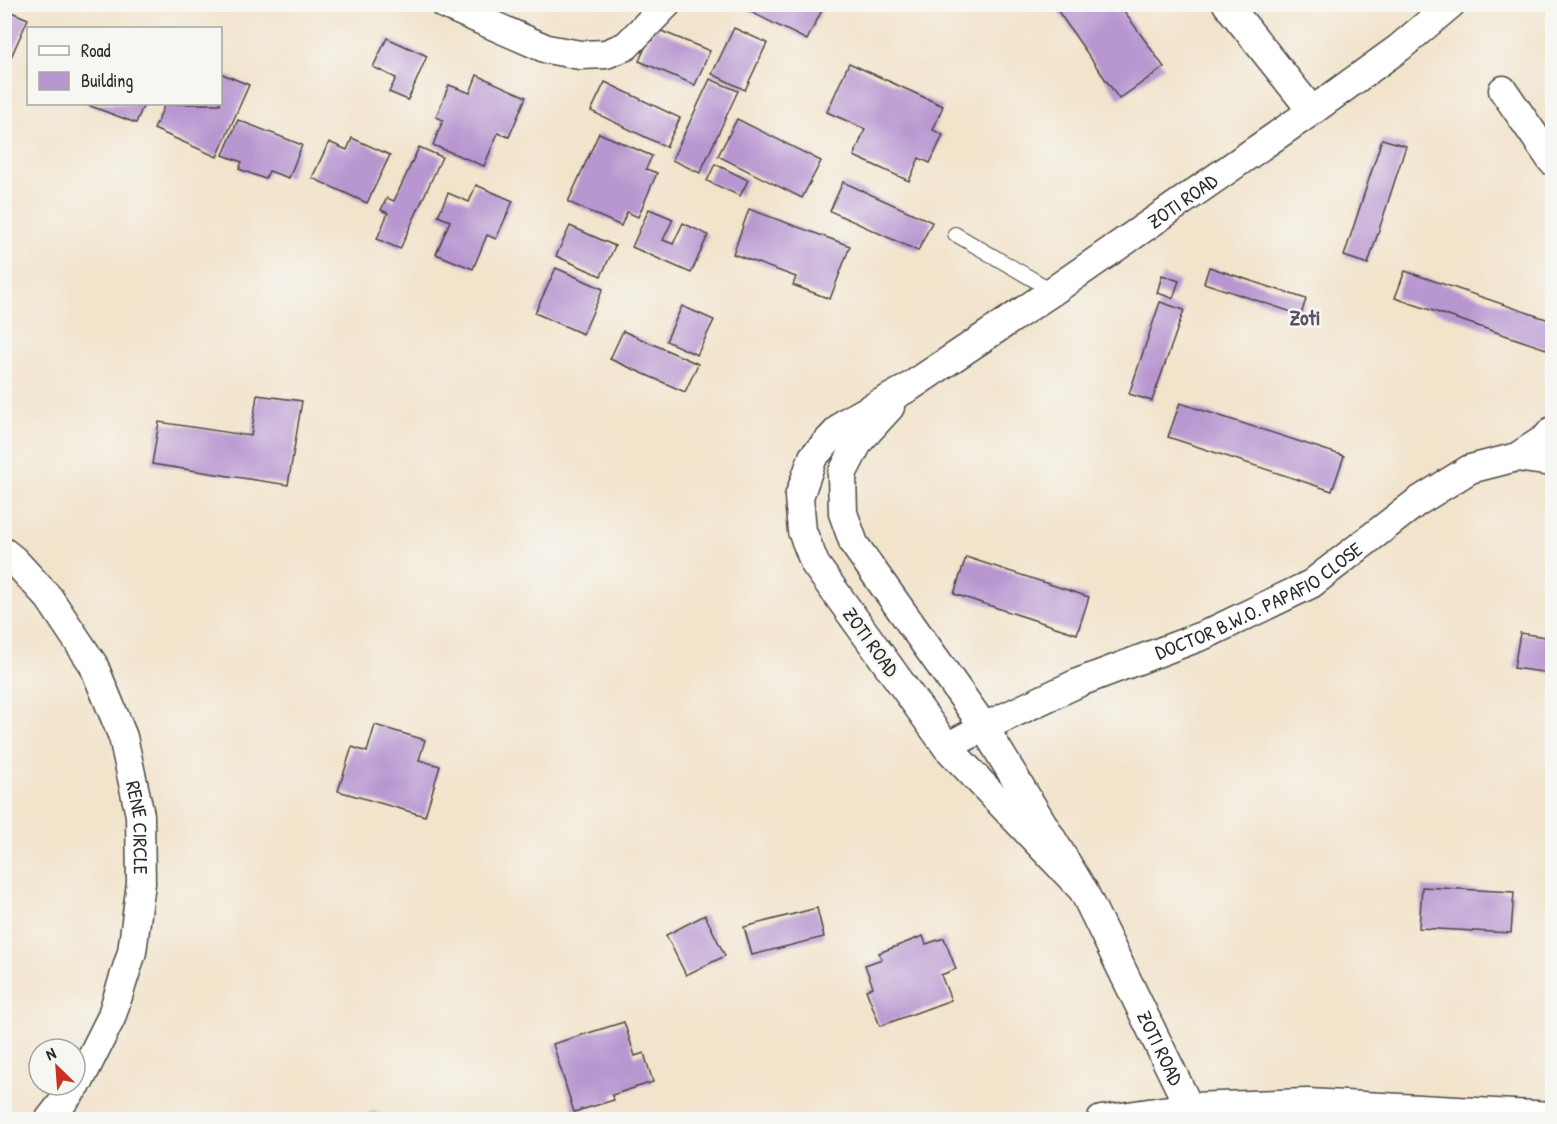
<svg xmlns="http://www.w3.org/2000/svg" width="1557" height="1124" viewBox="0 0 1557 1124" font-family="'Patrick Hand',sans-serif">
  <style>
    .building { fill: #b896d0 }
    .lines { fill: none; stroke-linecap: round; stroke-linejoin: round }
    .lane-casing { stroke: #494743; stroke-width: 16 }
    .street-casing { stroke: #494743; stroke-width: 31 }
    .lane { stroke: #fff; stroke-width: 14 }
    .street { stroke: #fff; stroke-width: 28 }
    .labels { text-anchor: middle; stroke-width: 5; stroke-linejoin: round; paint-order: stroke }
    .street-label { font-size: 20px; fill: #2b2b2b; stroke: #f6f6f2 }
    .neighbourhood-label { font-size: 21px; font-weight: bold; fill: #5c5065; stroke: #f6f6f2 }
  </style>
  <rect width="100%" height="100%" fill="#f6f6f2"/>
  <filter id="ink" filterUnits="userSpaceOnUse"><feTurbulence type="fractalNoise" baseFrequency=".0167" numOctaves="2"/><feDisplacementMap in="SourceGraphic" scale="12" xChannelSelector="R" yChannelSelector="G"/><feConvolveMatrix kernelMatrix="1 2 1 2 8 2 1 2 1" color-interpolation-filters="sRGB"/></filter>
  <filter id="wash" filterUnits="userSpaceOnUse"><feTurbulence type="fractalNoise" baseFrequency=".008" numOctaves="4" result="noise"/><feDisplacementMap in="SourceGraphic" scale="24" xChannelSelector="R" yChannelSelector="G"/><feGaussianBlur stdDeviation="1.35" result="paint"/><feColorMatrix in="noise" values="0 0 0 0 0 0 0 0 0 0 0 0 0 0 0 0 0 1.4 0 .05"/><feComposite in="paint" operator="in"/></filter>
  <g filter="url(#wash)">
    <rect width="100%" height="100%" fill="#f2e3cb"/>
    <g id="blocks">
      <g class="building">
        <path d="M 752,4 L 825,4 L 807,40 L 749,11 Z"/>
        <path d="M 1053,4 L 1119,4 L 1164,67 L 1119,99 Z"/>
        <path d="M 4,9 L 28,19 L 7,66 L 4,65 Z"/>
        <path d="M 654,28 L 710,51 L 695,85 L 639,61 Z"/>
        <path d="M 734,28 L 767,43 L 745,90 L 712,74 Z"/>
        <path d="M 387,38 L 427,56 L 408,100 L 389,92 L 396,78 L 373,67 Z"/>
        <path d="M 849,63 L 943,106 L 933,130 L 943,135 L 930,163 L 919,158 L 909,181 L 854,156 L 865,129 L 827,112 Z"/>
        <path d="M 220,73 L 249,85 L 217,157 L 154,129 L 165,104 L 220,104 Z"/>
        <path d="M 477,75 L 526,97 L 509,137 L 498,133 L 484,166 L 433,145 L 443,120 L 436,117 L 449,85 L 470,93 Z"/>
        <path d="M 710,79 L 738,91 L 700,173 L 672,160 Z"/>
        <path d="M 605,82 L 680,118 L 666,147 L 591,111 Z"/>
        <path d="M 85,104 L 144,104 L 136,123 Z"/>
        <path d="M 737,119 L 821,161 L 802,198 L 718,156 Z"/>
        <path d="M 238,120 L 302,145 L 289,178 L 269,171 L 265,179 L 239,169 L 242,162 L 223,155 Z"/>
        <path d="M 599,133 L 652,156 L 646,169 L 657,173 L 638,217 L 627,212 L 621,226 L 568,202 Z"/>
        <path d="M 352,138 L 390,155 L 367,203 L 312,178 L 329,142 L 347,150 Z"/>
        <path d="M 1382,139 L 1406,146 L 1368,264 L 1344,256 Z"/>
        <path d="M 419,147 L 442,157 L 400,249 L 377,239 L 388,213 L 381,210 L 387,198 L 394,201 Z"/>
        <path d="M 715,164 L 748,180 L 740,196 L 707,181 Z"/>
        <path d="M 843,182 L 932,222 L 918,251 L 830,211 Z"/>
        <path d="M 476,185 L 513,201 L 496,239 L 487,235 L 473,269 L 436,254 L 450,221 L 438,216 L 448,193 L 469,202 Z"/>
        <path d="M 649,209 L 673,219 L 663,240 L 673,244 L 683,223 L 708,235 L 691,273 L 632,247 Z"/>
        <path d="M 749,209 L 850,246 L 830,299 L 793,285 L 796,277 L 733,254 Z"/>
        <path d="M 570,226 L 615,246 L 601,276 L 556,256 Z"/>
        <path d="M 1209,267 L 1306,299 L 1301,315 L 1204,283 Z"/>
        <path d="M 556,268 L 603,289 L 583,334 L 535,313 Z"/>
        <path d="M 1405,271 L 1552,321 L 1552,351 L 1395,298 Z"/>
        <path d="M 1162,275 L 1179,281 L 1173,298 L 1157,293 Z"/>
        <path d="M 1160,302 L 1184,310 L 1152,401 L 1129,394 Z"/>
        <path d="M 682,306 L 714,320 L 697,355 L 666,341 Z"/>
        <path d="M 623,331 L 698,364 L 685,392 L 610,359 Z"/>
        <path d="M 257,395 L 302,401 L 288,485 L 152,464 L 159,422 L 251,436 Z"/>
        <path d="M 1180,403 L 1344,456 L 1332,491 L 1168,437 Z"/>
        <path d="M 966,557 L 1089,597 L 1077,634 L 954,594 Z"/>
        <path d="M 1520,633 L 1552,638 L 1552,658 L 1550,673 L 1514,668 Z"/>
        <path d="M 375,725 L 425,740 L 419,760 L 440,766 L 425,816 L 338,791 L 352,747 L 367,752 Z"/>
        <path d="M 1422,887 L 1514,892 L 1511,933 L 1419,928 Z"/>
        <path d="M 817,908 L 824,937 L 752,955 L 744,927 Z"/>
        <path d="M 705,915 L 725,956 L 686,975 L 666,935 Z"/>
        <path d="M 923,936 L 926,944 L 944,938 L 956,969 L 941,975 L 951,1000 L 880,1026 L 866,990 L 873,987 L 865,965 L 882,959 L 879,953 Z"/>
        <path d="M 624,1022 L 635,1056 L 644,1053 L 653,1082 L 612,1095 L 614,1100 L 574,1112 L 553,1044 Z"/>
        <path d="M 372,1111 L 392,1119 L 392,1120 L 368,1120 Z"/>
      </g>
    </g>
  </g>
  <g filter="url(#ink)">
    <use href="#blocks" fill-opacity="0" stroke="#494743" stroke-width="1.5"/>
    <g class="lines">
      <defs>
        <path id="lane" d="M 955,234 L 1053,291"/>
        <g id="street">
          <path d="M 444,4 L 547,49 L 580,55 L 606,54 L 626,46 L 667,4"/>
          <path d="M 1227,4 L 1312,111"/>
          <path d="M 1503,90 L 1552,161"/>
          <path id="s1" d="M 890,407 L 859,441 L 842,474 L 843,513 L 854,544 L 984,727 L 1083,890 L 1189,1107"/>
          <path d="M 1517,457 L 1552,462"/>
          <path id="s2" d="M 4,552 L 14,560 L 49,598 L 93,664 L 123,737 L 140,815 L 141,883 L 132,952 L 111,1018 L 80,1080 L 49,1120"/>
          <path id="s3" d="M 947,747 L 984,727 L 1080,682 L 1207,634 L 1311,584 L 1417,502 L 1470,469 L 1517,457 L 1546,438 L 1552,431"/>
          <path id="s4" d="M 1083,890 L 947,747 L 815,564 L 802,531 L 799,497 L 813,457 L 846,422 L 908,388 L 1053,291 L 1312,111 L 1399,48 L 1451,4"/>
          <path d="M 1101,1120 L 1189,1107 L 1307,1103 L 1552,1116"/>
        </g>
      </defs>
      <use href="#lane" class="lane-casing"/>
      <use href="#street" class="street-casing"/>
      <use href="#lane" class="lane"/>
      <use href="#street" class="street"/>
    </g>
  </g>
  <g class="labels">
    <g class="street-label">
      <text dy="7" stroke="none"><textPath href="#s4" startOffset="986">ZOTI ROAD</textPath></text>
      <text dy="7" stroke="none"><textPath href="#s3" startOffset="345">DOCTOR B.W.O. PAPAFIO CLOSE</textPath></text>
      <text transform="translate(871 642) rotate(54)" y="7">ZOTI ROAD</text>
      <text dy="7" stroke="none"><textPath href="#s2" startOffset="315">RENE CIRCLE</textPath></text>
      <text dy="7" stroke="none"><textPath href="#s1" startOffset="746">ZOTI ROAD</textPath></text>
    </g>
    <g class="neighbourhood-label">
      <text x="1305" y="325">Zoti</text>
    </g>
  </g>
  <rect width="1557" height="1124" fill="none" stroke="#f6f6f2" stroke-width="24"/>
  <rect x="27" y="27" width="195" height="78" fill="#f6f6f2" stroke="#a5a5a2" stroke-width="1.5"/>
  <rect x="39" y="46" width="30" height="9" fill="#ffffff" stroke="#a5a5a2" stroke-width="1.5"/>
  <text x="81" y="57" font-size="18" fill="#2b2b2b">Road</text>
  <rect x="39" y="72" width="30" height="18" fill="#b896d0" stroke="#a5a5a2" stroke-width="1.5"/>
  <text x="81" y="87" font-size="18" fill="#2b2b2b">Building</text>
  <g transform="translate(57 1067) rotate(335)"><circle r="28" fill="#f6f6f2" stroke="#a5a5a2" stroke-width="1.5"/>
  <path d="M0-4.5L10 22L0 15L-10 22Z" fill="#c8321e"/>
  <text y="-9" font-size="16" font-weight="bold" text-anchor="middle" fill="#2b2b2b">N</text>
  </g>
</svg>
